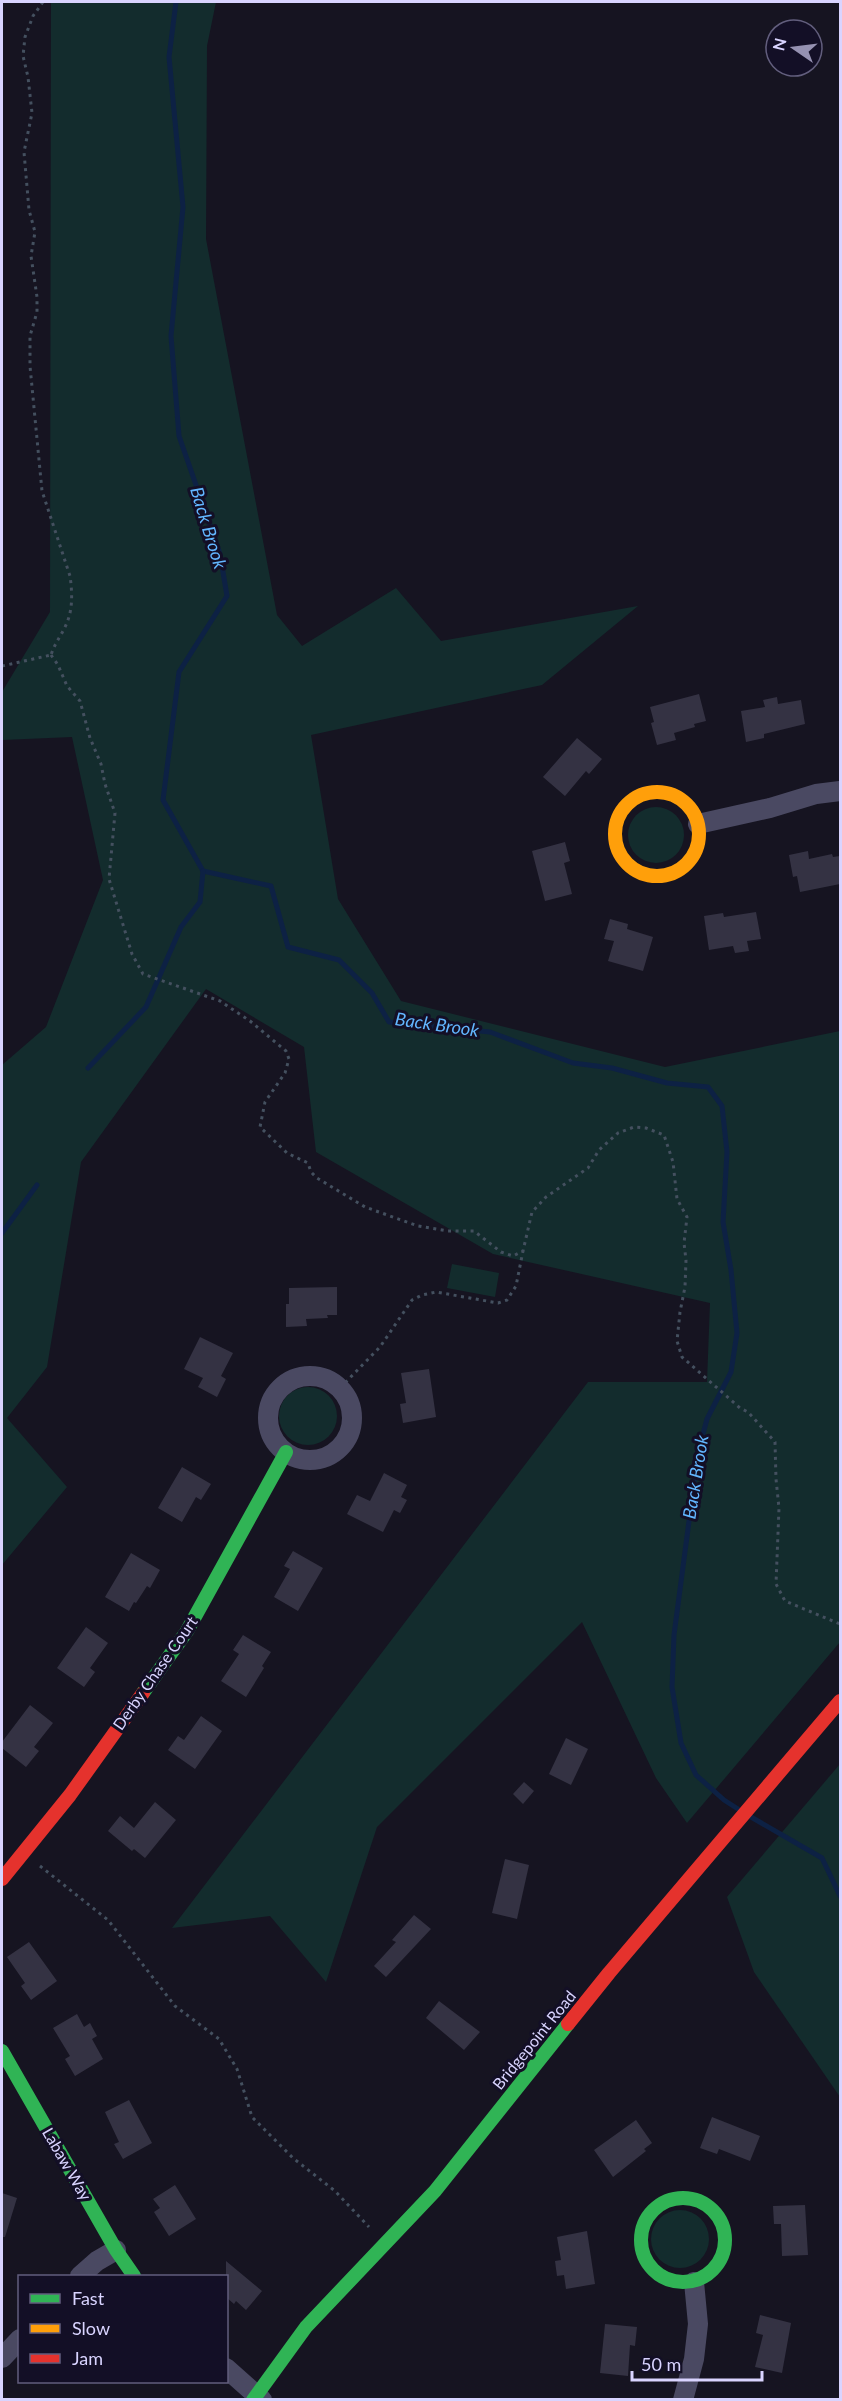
<svg xmlns="http://www.w3.org/2000/svg" width="842" height="2401" viewBox="0 0 842 2401" font-family="Lato,sans-serif">
  <style>
    .green { fill: #132c2d }
    .lines { fill: none; stroke-linecap: round; stroke-linejoin: round }
    .stream { stroke: #0d2144; stroke-width: 5 }
    .building { fill: #343243 }
    .path { stroke: #44505f; stroke-width: 3; stroke-dasharray: 3 4.5; stroke-linecap: butt }
    .street { stroke: #4a4962; stroke-width: 20 }
    .fast { stroke: #30b455; stroke-width: 14 }
    .slow { stroke: #ff9f0a; stroke-width: 14 }
    .jam { stroke: #e5322d; stroke-width: 14 }
    .labels { text-anchor: middle; stroke-width: 6; stroke-linejoin: round; paint-order: stroke }
    .street-label { font-size: 16px; fill: #d9d4ff; stroke: #130f26 }
    .water-label { font-size: 18px; font-style: italic; fill: #62b6ff; stroke: #130f26 }
  </style>
  <rect width="100%" height="100%" fill="#161421"/>
  <g class="green">
    <path d="M 51,2 L 216,2 L 207,46 L 206,239 L 277,615 L 302,646 L 396,588 L 441,641 L 638,606 L 542,685 L 311,735 L 338,899 L 401,1001 L 665,1067 L 840,1031 L 840,1642 L 687,1823 L 656,1778 L 582,1622 L 377,1827 L 326,1982 L 270,1916 L 172,1928 L 588,1382 L 707,1382 L 710,1303 L 493,1254 L 316,1152 L 304,1047 L 206,989 L 81,1162 L 47,1367 L 7,1418 L 67,1487 L 2,1565 L 2,1065 L 46,1027 L 103,880 L 72,737 L 2,740 L 2,692 L 50,612 Z"/>
    <circle cx="656" cy="835" r="28"/>
    <path d="M 452,1264 L 499,1273 L 495,1297 L 447,1288 Z"/>
    <circle cx="308" cy="1416" r="29"/>
    <path d="M 840,1764 L 840,2097 L 754,1972 L 727,1897 Z"/>
    <circle cx="680" cy="2239" r="29"/>
  </g>
  <g class="lines">
    <g class="stream">
      <path d="M 176,2 L 169,57 L 183,207 L 171,336 L 179,436 L 220,554 L 227,596 L 179,672 L 163,800 L 203,871 L 271,886 L 288,947 L 339,960 L 372,993 L 389,1022 L 490,1032 L 573,1063 L 612,1068 L 667,1083 L 708,1087 L 722,1106 L 727,1152 L 723,1222 L 731,1270 L 737,1333 L 731,1372 L 707,1419 L 698,1453 L 674,1635 L 672,1687 L 681,1743 L 696,1775 L 724,1800 L 738,1809"/>
      <path d="M 88,1068 L 146,1007 L 181,927 L 200,902 L 203,871"/>
      <path d="M 2,1233 L 37,1185"/>
      <path d="M 751,1817 L 822,1858 L 840,1896"/>
    </g>
  </g>
  <g class="building">
    <path d="M 699,694 L 706,721 L 694,724 L 695,727 L 674,733 L 676,740 L 657,745 L 651,723 L 654,722 L 650,707 Z"/>
    <path d="M 777,697 L 778,704 L 801,700 L 805,724 L 764,734 L 764,738 L 746,742 L 741,711 L 765,707 L 763,700 Z"/>
    <path d="M 577,738 L 602,759 L 589,774 L 586,771 L 565,796 L 543,777 Z"/>
    <path d="M 565,842 L 570,861 L 564,863 L 572,894 L 545,901 L 532,851 Z"/>
    <path d="M 808,851 L 809,859 L 832,854 L 833,857 L 840,856 L 840,884 L 800,892 L 797,876 L 793,877 L 789,855 Z"/>
    <path d="M 756,912 L 761,939 L 747,941 L 749,951 L 735,953 L 733,946 L 709,950 L 704,916 L 723,913 L 724,917 Z"/>
    <path d="M 610,919 L 628,924 L 627,929 L 653,937 L 643,971 L 608,961 L 614,941 L 604,939 Z"/>
    <path d="M 337,1287 L 337,1315 L 327,1315 L 328,1318 L 306,1319 L 307,1326 L 286,1327 L 286,1304 L 289,1304 L 289,1288 Z"/>
    <path d="M 200,1337 L 233,1353 L 221,1376 L 226,1379 L 217,1397 L 198,1387 L 203,1378 L 184,1369 Z"/>
    <path d="M 429,1369 L 436,1417 L 403,1423 L 400,1404 L 406,1403 L 401,1373 Z"/>
    <path d="M 182,1467 L 211,1484 L 201,1500 L 196,1497 L 182,1522 L 158,1508 Z"/>
    <path d="M 384,1473 L 407,1485 L 401,1497 L 407,1500 L 400,1513 L 394,1510 L 383,1532 L 347,1514 L 357,1495 L 370,1501 Z"/>
    <path d="M 293,1551 L 323,1568 L 298,1611 L 274,1597 L 290,1569 L 284,1566 Z"/>
    <path d="M 131,1553 L 160,1570 L 150,1588 L 147,1586 L 136,1603 L 134,1602 L 129,1611 L 105,1597 Z"/>
    <path d="M 86,1627 L 108,1643 L 90,1668 L 95,1672 L 84,1687 L 57,1668 Z"/>
    <path d="M 243,1635 L 271,1652 L 262,1666 L 264,1668 L 246,1697 L 221,1681 L 239,1654 L 233,1650 Z"/>
    <path d="M 30,1705 L 53,1723 L 34,1747 L 39,1751 L 26,1767 L 2,1748 L 2,1742 Z"/>
    <path d="M 201,1716 L 222,1731 L 195,1769 L 168,1750 L 178,1736 L 184,1740 Z"/>
    <path d="M 566,1738 L 588,1749 L 571,1785 L 549,1774 Z"/>
    <path d="M 524,1782 L 534,1791 L 523,1804 L 513,1794 Z"/>
    <path d="M 155,1802 L 176,1820 L 145,1858 L 134,1849 L 132,1851 L 108,1831 L 120,1816 L 134,1828 Z"/>
    <path d="M 505,1859 L 529,1865 L 517,1919 L 492,1913 Z"/>
    <path d="M 414,1915 L 431,1929 L 386,1977 L 374,1966 L 396,1942 L 392,1940 Z"/>
    <path d="M 29,1942 L 57,1981 L 31,2000 L 21,1986 L 25,1983 L 7,1957 Z"/>
    <path d="M 439,2001 L 480,2032 L 464,2050 L 426,2018 Z"/>
    <path d="M 77,2014 L 84,2027 L 90,2023 L 97,2036 L 92,2039 L 103,2059 L 75,2076 L 65,2059 L 70,2056 L 53,2028 Z"/>
    <path d="M 129,2100 L 152,2143 L 123,2159 L 114,2144 L 119,2142 L 105,2112 Z"/>
    <path d="M 712,2117 L 760,2136 L 750,2161 L 719,2149 L 717,2154 L 700,2148 Z"/>
    <path d="M 636,2120 L 652,2143 L 644,2149 L 646,2151 L 613,2177 L 594,2150 Z"/>
    <path d="M 175,2185 L 196,2219 L 169,2236 L 154,2212 L 160,2208 L 153,2199 Z"/>
    <path d="M 2,2193 L 17,2198 L 5,2237 L 2,2237 Z"/>
    <path d="M 805,2205 L 808,2255 L 782,2256 L 781,2224 L 774,2224 L 773,2206 Z"/>
    <path d="M 587,2231 L 595,2284 L 566,2289 L 564,2275 L 557,2276 L 555,2261 L 561,2260 L 557,2237 Z"/>
    <path d="M 226,2261 L 262,2291 L 246,2310 L 236,2301 L 234,2304 L 226,2297 Z"/>
    <path d="M 760,2315 L 791,2323 L 782,2373 L 755,2367 L 763,2335 L 756,2333 Z"/>
    <path d="M 605,2324 L 637,2327 L 635,2346 L 630,2345 L 628,2376 L 600,2373 Z"/>
  </g>
  <g class="lines">
    <g class="path">
      <path d="M 43,2 L 33,16 L 25,37 L 23,56 L 28,77 L 32,113 L 24,152 L 29,210 L 35,232 L 31,256 L 37,297 L 37,312 L 30,336 L 30,366 L 42,491 L 70,576 C 72,590 73,606 68,620 C 64,632 55,642 51,655"/>
      <path d="M 51,655 L 58,665 L 67,686 L 80,701 L 90,738 L 101,764 L 105,784 L 115,813 L 109,879 L 132,954 L 143,974 L 220,1001 L 250,1021 L 286,1051 L 289,1059 L 285,1073 L 265,1102 L 260,1127 L 287,1153 L 308,1163 L 311,1172 L 317,1178 L 365,1207 L 418,1226 L 448,1231 L 474,1231 L 501,1252 L 513,1256 L 523,1251 L 532,1212 L 546,1197 L 588,1168 L 599,1150 L 618,1133 L 634,1127 L 646,1128 L 664,1135 L 673,1162 L 677,1199 L 687,1217 L 684,1243 L 686,1260 L 685,1287 L 680,1312 L 677,1341 L 682,1357 L 740,1408 L 748,1412 L 775,1442 L 776,1479 L 779,1508 L 776,1584 L 785,1601 L 840,1624"/>
      <path d="M 2,666 L 51,655"/>
      <path d="M 340,1388 L 380,1347 L 412,1300 L 422,1295 L 436,1292 L 498,1303 L 507,1300 L 516,1286 L 523,1251"/>
      <path d="M 40,1866 L 108,1920 L 175,2006 L 219,2039 L 237,2069 L 252,2117 L 293,2158 L 335,2191 L 369,2227"/>
    </g>
    <g class="street">
      <path d="M 698,824 L 770,808 L 816,794 L 840,791"/>
      <circle cx="310" cy="1418" r="42"/>
      <path d="M 80,2276 L 97,2261 L 116,2250"/>
      <path d="M 2,2358 L 20,2339"/>
      <path d="M 226,2368 L 262,2400"/>
      <path d="M 683,2400 L 694,2359 L 698,2324 L 694,2282"/>
    </g>
    <g class="fast">
      <path d="M 143,1693 L 187,1631 L 286,1452"/>
      <path d="M 2,2051 L 116,2250 L 134,2276"/>
      <circle cx="683" cy="2240" r="42"/>
      <path d="M 253,2400 L 306,2327 L 435,2191 L 568,2024"/>
    </g>
    <circle class="slow" cx="657" cy="834" r="42"/>
    <g class="jam">
      <path d="M 2,1879 L 70,1795 L 143,1693"/>
      <path d="M 568,2024 L 609,1973 L 840,1701"/>
    </g>
  </g>
  <g class="labels">
    <g class="street-label">
      <text transform="translate(155 1673) rotate(-55)" y="6">Derby Chase Court</text>
      <text transform="translate(534 2040) rotate(-51)" y="6">Bridgepoint Road</text>
      <text transform="translate(67 2164) rotate(60)" y="6">Labaw Way</text>
    </g>
    <g class="water-label">
      <text transform="translate(208 528) rotate(73)" y="6">Back Brook</text>
      <text transform="translate(437 1025) rotate(8)" y="6">Back Brook</text>
      <text transform="translate(696 1477) rotate(-81)" y="6">Back Brook</text>
    </g>
  </g>
  <rect width="842" height="2401" fill="none" stroke="#d9d4ff" stroke-width="6"/>
  <rect x="18" y="2275" width="210" height="108" fill="#130f26" stroke="#625e7d" stroke-width="1.5"/>
  <rect x="30" y="2294" width="30" height="9" fill="#30b455" stroke="#625e7d" stroke-width="1.5"/>
  <text x="72" y="2305" font-size="18" fill="#d9d4ff">Fast</text>
  <rect x="30" y="2324" width="30" height="9" fill="#ff9f0a" stroke="#625e7d" stroke-width="1.5"/>
  <text x="72" y="2335" font-size="18" fill="#d9d4ff">Slow</text>
  <rect x="30" y="2354" width="30" height="9" fill="#e5322d" stroke="#625e7d" stroke-width="1.5"/>
  <text x="72" y="2365" font-size="18" fill="#d9d4ff">Jam</text>
  <g transform="translate(794 48) rotate(284)"><circle r="28" fill="#130f26" stroke="#625e7d" stroke-width="1.5"/>
  <path d="M0-4.5L10 22L0 15L-10 22Z" fill="#9591b1"/>
  <text y="-9" font-size="16" font-weight="bold" text-anchor="middle" fill="#d9d4ff">N</text>
  </g>
  <path d="M632 2371v9h130v-9" fill="none" stroke="#d9d4ff" stroke-width="3"/>
  <text x="641" y="2371" font-size="18" fill="#d9d4ff" stroke="#130f26" stroke-width="4.5" paint-order="stroke">50 m</text>
</svg>
